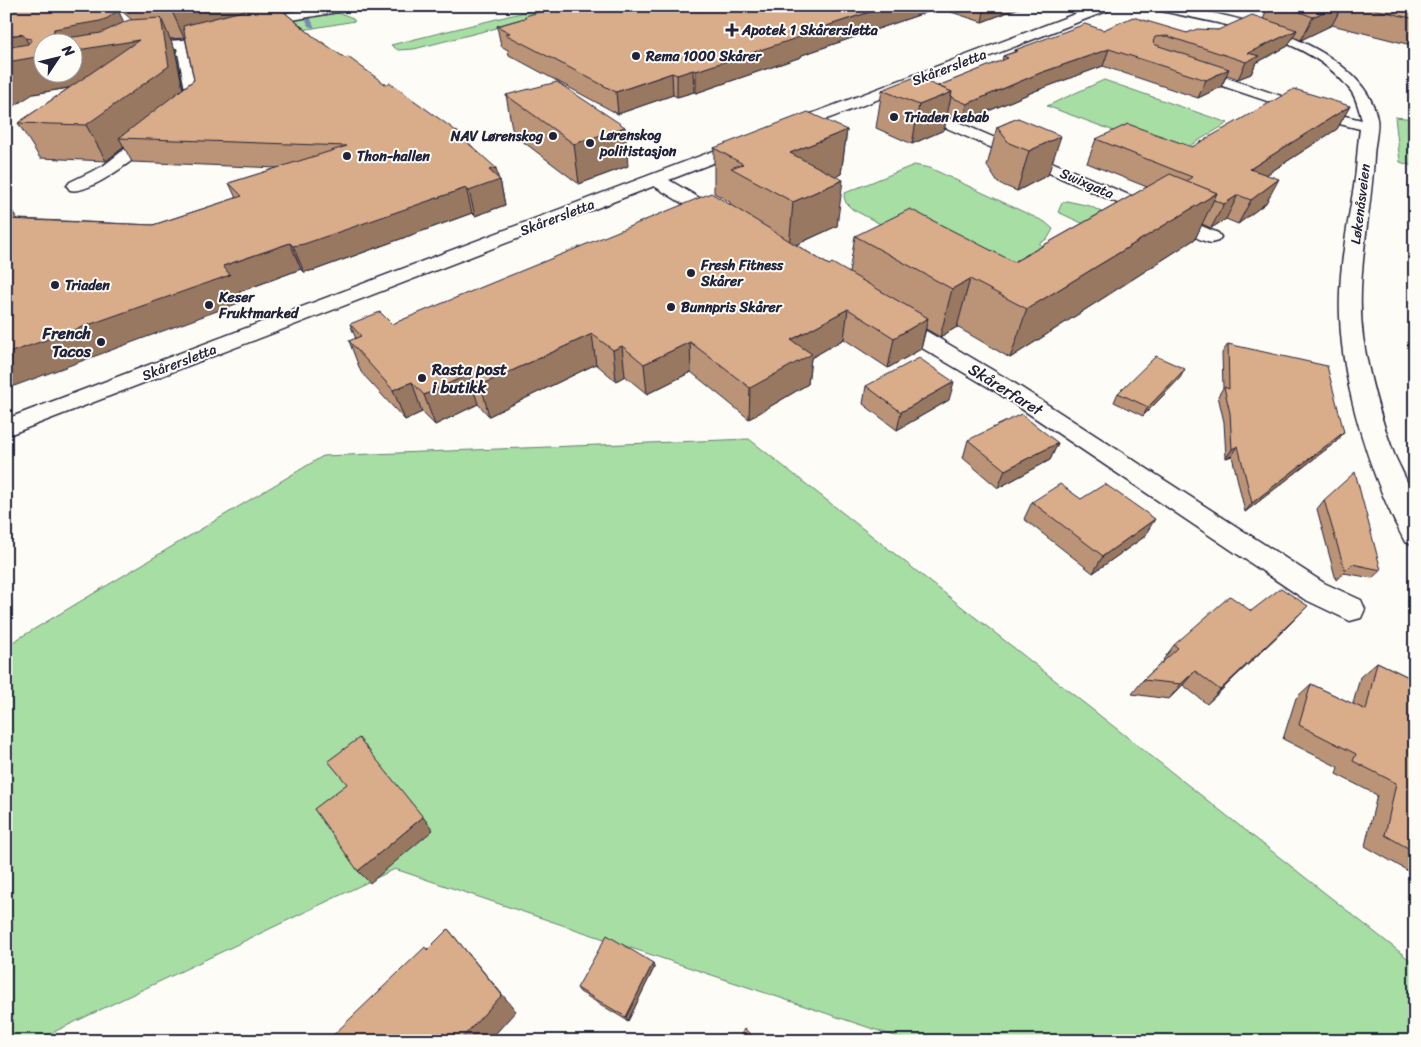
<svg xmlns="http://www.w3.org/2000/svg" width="1421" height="1047" viewBox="0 0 1421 1047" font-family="Sriracha,sans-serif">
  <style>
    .green { fill: #a7dea3; stroke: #64806f }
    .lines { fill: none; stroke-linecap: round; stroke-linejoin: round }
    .stream { fill: #758cab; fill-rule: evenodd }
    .minor-casing { stroke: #22223b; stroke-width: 3 }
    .minor { fill: #fdfcf7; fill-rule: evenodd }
    .wall { fill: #bb9477; stroke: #22223b; fill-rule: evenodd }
    .shaded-wall { fill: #987861; stroke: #22223b }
    .building { fill: #d9ac8a; stroke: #22223b }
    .poi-dot { fill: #22223b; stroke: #fdfcf7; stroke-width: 2 }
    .labels { text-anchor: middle; stroke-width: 4; stroke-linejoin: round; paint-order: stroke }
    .far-poi-label { font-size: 14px; font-weight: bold; fill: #22223b; stroke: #fdfcf7; text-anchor: start }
    .far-street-label { font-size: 14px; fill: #22223b; stroke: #fdfcf7 }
    .poi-label { font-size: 16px; font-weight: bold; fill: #22223b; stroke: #fdfcf7; text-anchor: end }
    .street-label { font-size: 16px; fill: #22223b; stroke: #fdfcf7 }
  </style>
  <rect width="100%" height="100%" fill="#fdfcf7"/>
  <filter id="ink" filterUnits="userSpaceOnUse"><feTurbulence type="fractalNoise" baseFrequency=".02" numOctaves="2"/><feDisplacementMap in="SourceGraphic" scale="10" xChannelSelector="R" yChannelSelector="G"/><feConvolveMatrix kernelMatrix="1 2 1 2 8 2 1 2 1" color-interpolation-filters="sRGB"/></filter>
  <g filter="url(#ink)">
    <g class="green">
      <path d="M 549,6 L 583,6 L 414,49 L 398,50 L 391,45 Z"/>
      <path d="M 326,13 C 336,13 348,13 355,21 L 302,30 L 291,20 Z"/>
      <path d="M 1104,80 L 1228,123 L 1176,154 L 1047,106 Z"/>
      <path d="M 1395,117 L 1415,119 L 1415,167 L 1400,162 Z"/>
      <path d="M 914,165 L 930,168 L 1045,222 L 1053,229 L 1048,238 L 1039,244 L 1048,248 L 984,279 L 852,209 L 846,203 L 844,197 L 845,193 Z"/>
      <path d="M 1067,201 L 1090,206 L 1107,215 L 1086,225 L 1058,212 L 1062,203 Z"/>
      <path d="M 749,439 L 1415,964 L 1415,1041 L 909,1041 L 395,869 L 35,1041 L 6,1041 L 6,646 L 323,456 Z"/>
    </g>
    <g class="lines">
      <g class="stream">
        <path d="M 298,6 L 304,6 L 309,9 L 304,10 Z"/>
        <path d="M 305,15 L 309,15 L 315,28 L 308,26 Z"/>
      </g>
      <defs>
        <g id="minor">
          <path d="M 326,6 L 355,6 L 349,10 L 281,22 L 190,46 L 203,101 L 200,104 C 177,123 98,197 70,190 L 67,186 L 70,182 L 103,166 L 187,100 L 177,48 L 141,50 L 134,46 L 136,43 L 183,40 L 280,14 Z"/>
          <path d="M 1096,6 L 1114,6 L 1112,9 L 669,180 L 730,216 L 732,220 L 730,224 L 723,226 L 716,224 L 654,186 L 6,436 L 6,419 Z"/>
          <path d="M 1151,6 C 1216,6 1365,43 1377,119 C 1379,128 1374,146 1374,157 C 1371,217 1355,277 1363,337 C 1369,378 1380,416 1394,454 C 1400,468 1412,489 1415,503 C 1417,516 1415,532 1415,545 L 1405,542 C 1372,481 1342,387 1340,317 C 1338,273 1347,229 1354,186 C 1357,167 1357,148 1360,129 L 1323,120 L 1184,73 L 1182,70 L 1184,67 L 1194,67 L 1332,113 L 1362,120 C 1359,111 1357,99 1351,91 C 1307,32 1219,25 1153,9 Z"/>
          <path d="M 913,103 L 1218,233 L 1221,237 L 1218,241 L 1211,243 L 1204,241 L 908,111 L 905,108 L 908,105 Z"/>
          <path d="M 891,314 L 899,315 L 1011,381 L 1324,583 L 1361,600 L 1365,609 L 1361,618 L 1350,621 L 1304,599 L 995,391 L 883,325 L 880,320 L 883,315 Z"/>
        </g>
      </defs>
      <use href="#minor" class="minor-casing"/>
      <use href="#minor" class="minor"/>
    </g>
    <g class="wall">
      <path d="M 6,6 L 124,22 L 132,20 L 116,6 L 277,6 L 320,42 L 471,145 L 500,180 L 505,205 L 475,216 L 472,213 L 315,270 L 304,272 L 301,269 L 239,292 L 244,301 L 18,219 L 153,225 L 236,198 L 229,183 L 278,168 L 132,162 L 124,147 L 106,161 L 40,158 L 18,123 L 69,88 L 33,94 ZM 185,38 L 194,80 L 183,88 L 175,50 L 170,39 Z"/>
      <path d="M 560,6 L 1024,6 L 982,22 L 939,8 L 802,55 L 801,57 L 696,93 L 694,92 L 677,97 L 673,95 L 618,114 L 509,55 L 508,50 L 501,46 L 497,26 L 525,18 Z"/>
      <path d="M 1269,6 L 1415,6 L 1415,46 L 1332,25 L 1301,40 L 1293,37 L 1288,46 L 1256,63 L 1251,74 L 1238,79 L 1227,75 L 1221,87 L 1198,98 L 1103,66 L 1035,91 L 963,122 L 947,116 L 944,130 L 912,144 L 876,128 L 882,90 L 938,86 L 1002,61 L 1003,56 L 1014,52 L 1015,50 L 1103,30 L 1187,33 L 1218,30 L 1263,19 Z"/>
      <path d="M 506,95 L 628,166 L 579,184 L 513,134 Z"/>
      <path d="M 1350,106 L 1337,129 L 1266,175 L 1266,203 L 1238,224 L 1226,219 L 1211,228 L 1202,224 L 1195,239 L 1010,358 L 957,327 L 940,337 L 926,329 L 921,349 L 888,368 L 844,339 L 811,358 L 808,384 L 749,419 L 691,372 L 647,394 L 625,376 L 616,381 L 596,364 L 489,416 L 478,404 L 435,425 L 422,412 L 405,420 L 361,372 L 349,341 L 356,339 L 350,324 L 392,324 L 730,205 L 730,202 L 714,193 L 714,148 L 847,130 L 841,174 L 836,176 L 837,226 L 796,245 L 829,265 L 849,273 L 855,236 L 1014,262 L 1147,187 L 1087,163 L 1096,139 L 1192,147 Z"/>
      <path d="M 1018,118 L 1048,175 L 1017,191 L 998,183 L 987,166 L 997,127 Z"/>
      <path d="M 1228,344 L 1344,432 L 1337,441 L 1245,512 L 1232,456 L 1226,458 L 1224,422 L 1218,396 L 1223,388 L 1222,353 Z"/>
      <path d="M 1180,378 L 1143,416 L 1114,402 L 1118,393 Z"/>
      <path d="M 866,386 L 949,400 L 897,430 L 863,404 Z"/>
      <path d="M 968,440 L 1058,443 L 1050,460 L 998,488 L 963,458 Z"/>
      <path d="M 1081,499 L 1144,537 L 1093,573 L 1024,519 L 1032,502 Z"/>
      <path d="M 1324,500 L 1381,570 L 1372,578 L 1344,573 L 1336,580 L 1317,509 Z"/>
      <path d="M 1308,606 L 1293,621 L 1207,704 L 1183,685 L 1169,699 L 1132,694 L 1143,680 L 1164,661 L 1163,660 L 1174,645 L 1251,611 Z"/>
      <path d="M 1377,662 L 1415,680 L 1415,875 L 1365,846 L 1377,795 L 1336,774 L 1338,767 L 1283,739 L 1296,698 L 1311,684 L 1353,704 L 1360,677 Z"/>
      <path d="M 653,963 L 654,968 L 628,1021 L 580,992 L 577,988 Z"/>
    </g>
    <g class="shaded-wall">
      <path d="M 174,6 L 268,6 L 271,16 L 184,38 L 170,7 Z"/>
      <path d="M 888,6 L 939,6 L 939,8 L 802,55 L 801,57 L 696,93 L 696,71 L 799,35 Z"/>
      <path d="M 985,6 L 1024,6 L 982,22 Z"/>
      <path d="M 1335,6 L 1342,6 L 1332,25 L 1301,40 L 1313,17 Z"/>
      <path d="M 118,10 L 133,41 L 139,40 L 154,73 L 33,94 L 6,111 L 6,36 L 23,34 L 36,57 L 42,56 L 42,72 L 72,72 L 72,42 L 53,40 L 54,29 Z"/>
      <path d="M 161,18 L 175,50 L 185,99 L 119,138 L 124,147 L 106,161 L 86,125 Z"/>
      <path d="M 1297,30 L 1288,46 L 1256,63 L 1251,74 L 1238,79 L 1246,62 L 1248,53 Z"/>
      <path d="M 1109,49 L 1103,66 L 1035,91 L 963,122 L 967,104 L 1040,73 Z"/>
      <path d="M 1229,69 L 1221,87 L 1198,98 L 1206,80 Z"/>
      <path d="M 693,70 L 694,92 L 677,97 L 677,75 Z"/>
      <path d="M 672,73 L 673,95 L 618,114 L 616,92 Z"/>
      <path d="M 952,92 L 944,130 L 912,144 L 919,105 Z"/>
      <path d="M 1350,106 L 1337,129 L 1238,193 L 1250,169 Z"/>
      <path d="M 625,127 L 628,166 L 579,184 L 574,144 Z"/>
      <path d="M 847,130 L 841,174 L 787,198 L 790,153 Z"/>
      <path d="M 1061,136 L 1048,175 L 1017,191 L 1029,151 Z"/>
      <path d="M 496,168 L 499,181 L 500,180 L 505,205 L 475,216 L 469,191 L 489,170 Z"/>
      <path d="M 1279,179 L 1266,203 L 1238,224 L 1251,200 Z"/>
      <path d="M 843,180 L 837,226 L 789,248 L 793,202 Z"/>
      <path d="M 466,188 L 472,213 L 315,270 L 304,272 L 293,246 Z"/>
      <path d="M 1217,193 L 1195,239 L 1010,358 L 1027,309 Z"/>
      <path d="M 1238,195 L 1226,219 L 1211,228 L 1224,204 Z"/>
      <path d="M 6,203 L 23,226 L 6,236 Z"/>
      <path d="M 290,243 L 301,269 L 239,292 L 244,301 L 6,389 L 6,354 L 223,266 Z"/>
      <path d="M 970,279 L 957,327 L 940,337 L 952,289 Z"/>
      <path d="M 848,309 L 844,339 L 811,358 L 808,384 L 749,419 L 750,388 L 791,340 Z"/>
      <path d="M 928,318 L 921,349 L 888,368 L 894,338 Z"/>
      <path d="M 592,334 L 596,364 L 489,416 L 481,385 Z"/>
      <path d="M 690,342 L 691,372 L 647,394 L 644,364 Z"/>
      <path d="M 622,346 L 625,376 L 616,381 L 613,350 Z"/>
      <path d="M 1185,369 L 1180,378 L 1143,416 L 1148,407 Z"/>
      <path d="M 469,374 L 478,404 L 435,425 L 424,395 Z"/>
      <path d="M 412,382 L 422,412 L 405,420 L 393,390 Z"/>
      <path d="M 954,382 L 949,400 L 897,430 L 901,412 Z"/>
      <path d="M 1344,432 L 1337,441 L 1245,512 L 1252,503 Z"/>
      <path d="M 1058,443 L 1050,460 L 998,488 L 1005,470 Z"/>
      <path d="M 1238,446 L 1232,456 L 1226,458 L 1232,449 Z"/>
      <path d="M 1155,519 L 1144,537 L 1093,573 L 1103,556 Z"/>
      <path d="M 1308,606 L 1293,621 L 1207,704 L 1220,690 Z"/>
      <path d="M 1195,671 L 1183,685 L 1169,699 L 1181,684 Z"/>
      <path d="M 423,817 L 433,830 L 370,883 L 358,871 Z"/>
      <path d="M 448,929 L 516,1011 L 489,1041 L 459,1041 Z"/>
      <path d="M 653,963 L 654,968 L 628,1021 L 626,1017 Z"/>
    </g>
    <g class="building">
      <path d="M 6,6 L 114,6 L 118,10 L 108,18 L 100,21 L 54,29 L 53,40 L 101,33 L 129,20 L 161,18 L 169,66 L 86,125 L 18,123 L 139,40 L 72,51 L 72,42 L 42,42 L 42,56 L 13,61 L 6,65 L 6,48 L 28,44 L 32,39 L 25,38 L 23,34 L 6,36 Z"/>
      <path d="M 134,6 L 174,6 L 136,9 Z"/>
      <path d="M 262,6 L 277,6 L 320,42 L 322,42 L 345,58 L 348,57 L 385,84 L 390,83 L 470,141 L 467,142 L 496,168 L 489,170 L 500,180 L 469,191 L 466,188 L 304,244 L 293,246 L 290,243 L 223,266 L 230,275 L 6,354 L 6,219 L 153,225 L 242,196 L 229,183 L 347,146 L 119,138 L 194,80 L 183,26 Z"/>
      <path d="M 560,6 L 888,6 L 799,35 L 803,36 L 696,71 L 693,70 L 677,75 L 672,73 L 616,92 L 505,34 L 510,33 L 497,26 L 525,18 L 525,16 Z"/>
      <path d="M 1284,6 L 1335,6 L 1313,17 Z"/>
      <path d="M 1361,6 L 1415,6 L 1415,19 Z"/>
      <path d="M 1252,15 L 1297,30 L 1248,53 L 1259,56 L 1246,62 L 1167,36 L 1155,37 L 1153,42 L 1156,45 L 1229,69 L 1206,80 L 1109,49 L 1040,73 L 967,104 L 951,97 L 952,92 L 938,86 L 1008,58 L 1003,56 L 1018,51 L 1015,50 L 1085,24 L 1103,30 L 1133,17 L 1187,33 L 1197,29 L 1218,30 Z"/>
      <path d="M 915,77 L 952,92 L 919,105 L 882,90 Z"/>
      <path d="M 557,82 L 625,127 L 574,144 L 506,95 Z"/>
      <path d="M 1294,89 L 1350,106 L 1250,169 L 1279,179 L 1251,200 L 1238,195 L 1224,204 L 1214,200 L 1217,193 L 1186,181 L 1192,177 L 1096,139 L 1128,124 L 1192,147 Z"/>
      <path d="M 808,112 L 847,130 L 790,153 L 843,180 L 793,202 L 731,168 L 743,164 L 714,148 Z"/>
      <path d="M 1018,118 L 1061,136 L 1029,151 L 1009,143 L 997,127 Z"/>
      <path d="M 1170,174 L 1217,193 L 1027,309 L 970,279 L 952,289 L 855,236 L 910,209 L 1014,262 Z"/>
      <path d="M 711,193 L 829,265 L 832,263 L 928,318 L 894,338 L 848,309 L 791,340 L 812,354 L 750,388 L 690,342 L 644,364 L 622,346 L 613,350 L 592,334 L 481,385 L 469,374 L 424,395 L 412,382 L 393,390 L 349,341 L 361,336 L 350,324 L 380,312 L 392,324 Z"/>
      <path d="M 1228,344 L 1327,366 L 1344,432 L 1252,503 L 1238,446 L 1232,449 L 1230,413 L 1224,387 L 1229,389 Z"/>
      <path d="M 1156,356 L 1185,369 L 1148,407 L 1118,393 Z"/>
      <path d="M 919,358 L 954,382 L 901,412 L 866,386 Z"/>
      <path d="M 1021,414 L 1058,443 L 1005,470 L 968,440 Z"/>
      <path d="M 1355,472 L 1381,570 L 1352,564 L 1345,571 L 1324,500 Z"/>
      <path d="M 1060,484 L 1081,499 L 1105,484 L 1155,519 L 1103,556 L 1032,502 Z"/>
      <path d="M 1281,588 L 1308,606 L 1220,690 L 1195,671 L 1181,684 L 1143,680 L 1178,648 L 1174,645 L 1230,596 L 1251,611 Z"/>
      <path d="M 1377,662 L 1415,680 L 1415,852 L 1385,835 L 1396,783 L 1353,761 L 1356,754 L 1299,725 L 1311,684 L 1366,710 Z"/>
      <path d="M 359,738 L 423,817 L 358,871 L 314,809 L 347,784 L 328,761 Z"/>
      <path d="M 448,929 L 502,995 L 459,1041 L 327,1041 L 425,947 L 427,950 Z"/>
      <path d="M 607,935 L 653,963 L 626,1017 L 577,988 Z"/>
      <path d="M 744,1029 L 760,1041 L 738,1041 Z"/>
    </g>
  </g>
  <g class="poi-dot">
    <path d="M729.5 22.5h5v5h5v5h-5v5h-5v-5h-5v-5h5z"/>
    <circle cx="636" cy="56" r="5"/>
    <circle cx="894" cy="117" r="5"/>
    <circle cx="553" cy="136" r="5"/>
    <circle cx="590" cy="143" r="5"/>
    <circle cx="347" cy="156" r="5"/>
    <circle cx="691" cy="273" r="5"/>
    <circle cx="55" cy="285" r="5"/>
    <circle cx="209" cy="305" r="5"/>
    <circle cx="671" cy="307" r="5"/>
    <circle cx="101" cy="342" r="5"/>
    <circle cx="422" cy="378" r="5"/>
  </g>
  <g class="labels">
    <g class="far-poi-label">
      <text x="742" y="35">Apotek 1 Skårersletta</text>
      <text x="646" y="61">Rema 1000 Skårer</text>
      <text x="904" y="122">Triaden kebab</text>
      <text x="600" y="140">Lørenskog<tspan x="600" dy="16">politistasjon</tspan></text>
      <text x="543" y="141" text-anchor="end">NAV Lørenskog</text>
      <text x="357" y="161">Thon-hallen</text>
      <text x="701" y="270">Fresh Fitness<tspan x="701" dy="16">Skårer</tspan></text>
      <text x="65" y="290">Triaden</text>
      <text x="219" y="302">Keser<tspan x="219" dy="16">Fruktmarked</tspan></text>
      <text x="681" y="312">Bunnpris Skårer</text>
    </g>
    <g class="far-street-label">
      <text transform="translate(949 67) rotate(-21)" y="5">Skårersletta</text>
      <text transform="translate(1087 183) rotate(23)" y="5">Swixgata</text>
      <text transform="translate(1360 204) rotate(-83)" y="5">Løkenåsveien</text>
      <text transform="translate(557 217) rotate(-21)" y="5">Skårersletta</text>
      <text transform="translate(179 362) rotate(-21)" y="5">Skårersletta</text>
    </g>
    <g class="poi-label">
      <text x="91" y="339">French<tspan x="91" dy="18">Tacos</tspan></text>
      <text x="432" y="375" text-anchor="start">Rasta post<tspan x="432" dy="18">i butikk</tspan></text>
    </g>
    <g class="street-label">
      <text transform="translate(1006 389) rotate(32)" y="6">Skårerfaret</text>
    </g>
  </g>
  <rect width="1421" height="1047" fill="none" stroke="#fdfcf7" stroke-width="25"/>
  <rect x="12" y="12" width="1396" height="1022" fill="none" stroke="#22223b" stroke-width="2" filter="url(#ink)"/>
  <g transform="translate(58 58) rotate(55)"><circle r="24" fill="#fdfcf7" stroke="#a5a5ac"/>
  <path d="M0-4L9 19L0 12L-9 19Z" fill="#22223b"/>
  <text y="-8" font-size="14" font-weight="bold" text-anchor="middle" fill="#22223b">N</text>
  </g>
</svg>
